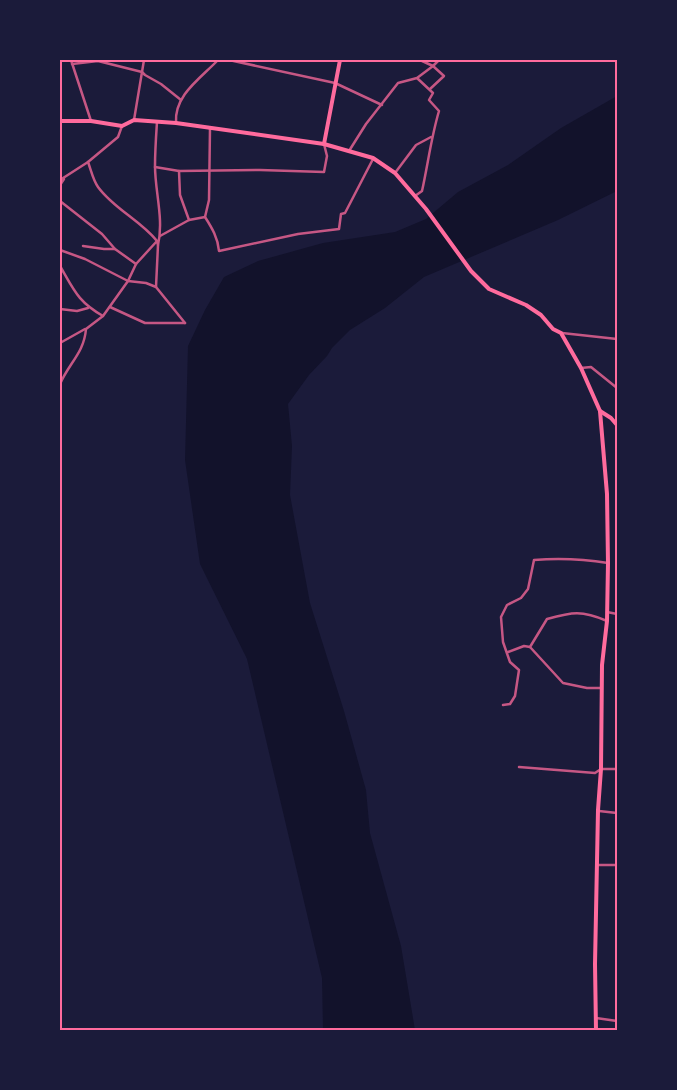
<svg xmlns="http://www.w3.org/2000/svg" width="677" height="1090" viewBox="0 0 677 1090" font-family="'Fira Sans Condensed',sans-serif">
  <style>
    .water { fill: #12122b }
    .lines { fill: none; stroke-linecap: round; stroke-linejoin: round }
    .minor { stroke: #c65784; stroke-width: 2.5 }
    .secondary { stroke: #ff6b9d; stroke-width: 4 }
    .neatline { fill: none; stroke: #ff6b9d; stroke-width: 2 }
  </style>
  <rect width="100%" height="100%" fill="#1b1b3a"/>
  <path class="water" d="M 617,96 L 617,191 L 558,220 L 424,277 L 385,308 L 350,330 L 332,348 L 327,356 L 309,375 L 288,404 L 292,446 L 290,495 L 310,603 L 344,711 L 366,790 L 370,833 L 401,946 L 415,1030 L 323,1030 L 322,978 L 247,659 L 200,564 L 185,460 L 188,346 L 205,310 L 224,277 L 258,261 L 323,243 L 395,232 L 426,219 L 458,192 L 508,165 L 561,128 Z"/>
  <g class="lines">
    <g class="minor">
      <path d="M 71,60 L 91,121"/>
      <path d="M 229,60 L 335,83 L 382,105"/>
      <path d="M 420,60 L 433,66 L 444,76 L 430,89"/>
      <path d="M 72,64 L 98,61 L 142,72 L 145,75 L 161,84 L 181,100"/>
      <path d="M 134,120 L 144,60"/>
      <path d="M 176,123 C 174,95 201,78 218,60"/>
      <path d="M 210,128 L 209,200 L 205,217 C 212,228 218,238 219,251 L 298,234 L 339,229 L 341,214 L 345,213 L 373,159"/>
      <path d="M 349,151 L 366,124 L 398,83 L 417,78 L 433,66 L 439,60"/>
      <path d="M 88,162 C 91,170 93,180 98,187 C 114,209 140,220 157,241"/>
      <path d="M 155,167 L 179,171 L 260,170 L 324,172 L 327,156 L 324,144"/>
      <path d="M 395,173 L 416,145 L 431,137"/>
      <path d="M 60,180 L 88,162 L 118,137 L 122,126"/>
      <path d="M 60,185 L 64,179"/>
      <path d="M 415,196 L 422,191 C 428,164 431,138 439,111 L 429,100 L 433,93 L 417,78"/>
      <path d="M 60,201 L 102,234 L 115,249"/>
      <path d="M 189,220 L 205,217"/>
      <path d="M 160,236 L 189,220 L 180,195 L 179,171"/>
      <path d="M 83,246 L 104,249 L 115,249 L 136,264"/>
      <path d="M 60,250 L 85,259 L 128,281 L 146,283 L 156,287 L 185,323"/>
      <path d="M 60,266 C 74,290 78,302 103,316"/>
      <path d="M 156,287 L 158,245"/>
      <path d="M 110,307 L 145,323 L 185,323"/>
      <path d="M 60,309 L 77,311 L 88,308"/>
      <path d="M 562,333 L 617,339"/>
      <path d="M 60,343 L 85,329"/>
      <path d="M 581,368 L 591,367 L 617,388"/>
      <path d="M 60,384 C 69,363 84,353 86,329 L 103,316 L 128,281 L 136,264 L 157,241 L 158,245 C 164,219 155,192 155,166 C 155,151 156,137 157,122"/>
      <path d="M 607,612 L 617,614"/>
      <path d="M 508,652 L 524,646 L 530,647"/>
      <path d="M 601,688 L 587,688 L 563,683 L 530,647 L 547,619 C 572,612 582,610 607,621"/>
      <path d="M 503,705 L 510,704 L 515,696 L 519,670 L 510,662 L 503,642 L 501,617 L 507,605 L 521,598 L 528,589 L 534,560 C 559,558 583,559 608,563"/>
      <path d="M 519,767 L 595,773 L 601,769 L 617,769"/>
      <path d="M 599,811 L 617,813"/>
      <path d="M 598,865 L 617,865"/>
      <path d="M 596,1018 L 617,1021"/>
    </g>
    <g class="secondary">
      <path d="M 60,121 L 91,121 L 122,126 L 134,120 L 176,123 L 324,144 L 373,158 L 395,173 L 426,209 L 471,271 L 489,289 L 526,305 L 541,315 L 553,329 L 561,333 L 581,368 L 600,411 L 611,418 L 617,425"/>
      <path d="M 324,144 L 340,60"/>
      <path d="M 596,1030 L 595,964 L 598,810 L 601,769 L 602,665 L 607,621 L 608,563 L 607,494 L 600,411"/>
    </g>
  </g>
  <rect width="677" height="1090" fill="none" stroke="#1b1b3a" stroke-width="122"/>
  <rect x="61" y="61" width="555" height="968" class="neatline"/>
</svg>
